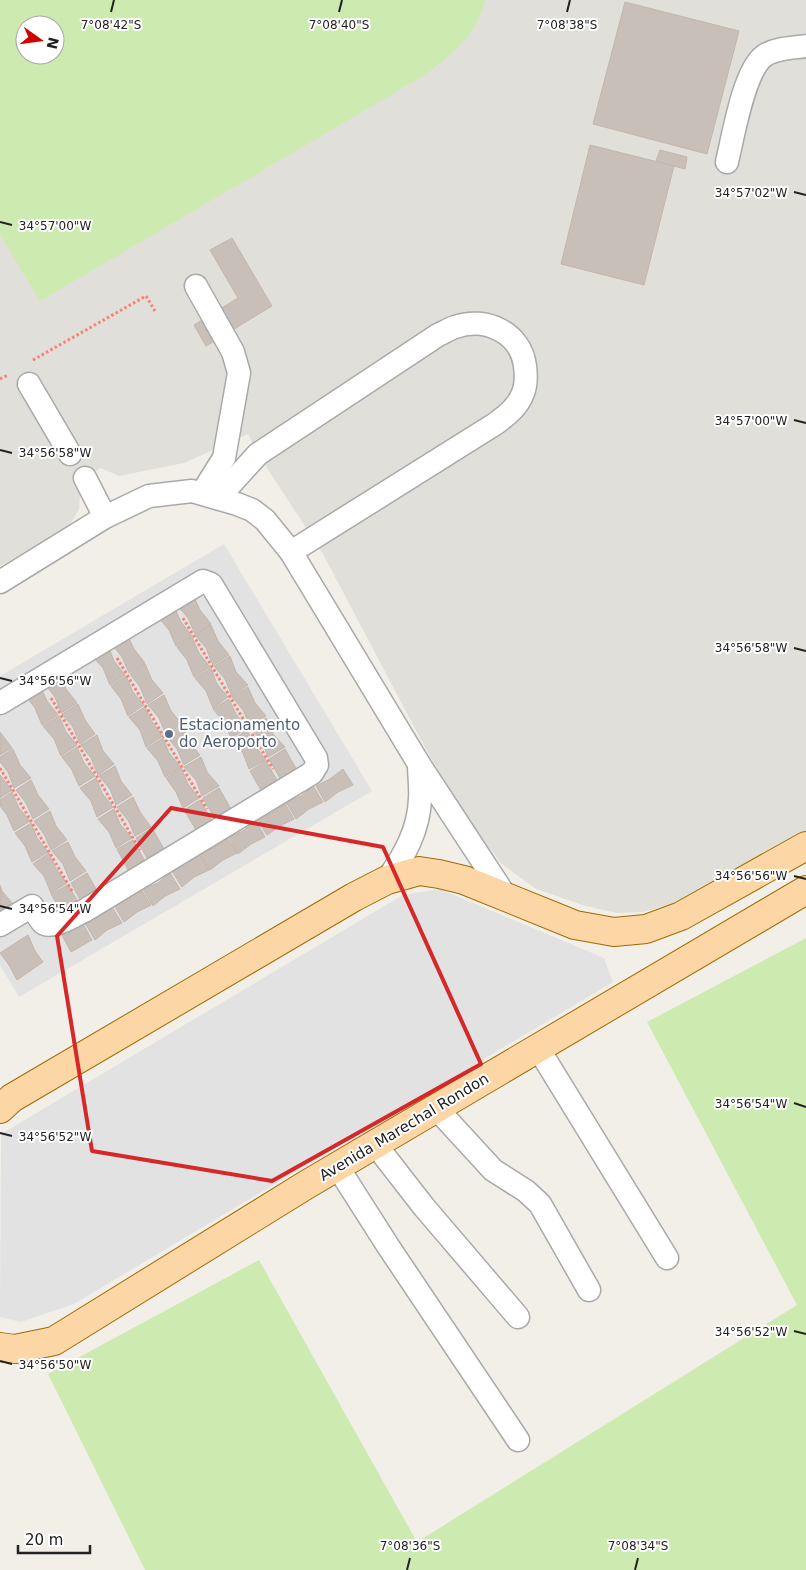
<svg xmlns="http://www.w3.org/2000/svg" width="806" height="1570" viewBox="0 0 806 1570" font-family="'DejaVu Sans',sans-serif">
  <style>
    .airport { fill: #e1dfda; fill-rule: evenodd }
    .grass { fill: #cdebb0; fill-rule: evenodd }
    .parking { fill: #e2e2e2 }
    .building { fill: #c7bfb8; stroke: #c4b6ab }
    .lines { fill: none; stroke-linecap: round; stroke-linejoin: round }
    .minor-casing { stroke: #a9a9a9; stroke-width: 25 }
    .major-casing { stroke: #a06b00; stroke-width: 30 }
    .path { stroke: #fa8072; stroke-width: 3; stroke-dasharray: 2.5 2.5; stroke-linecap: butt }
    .minor { stroke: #fff; stroke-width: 22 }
    .major { stroke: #fcd6a4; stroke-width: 28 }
    .marked { fill: none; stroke: #d62828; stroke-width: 4; stroke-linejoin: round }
    .ticks { fill: none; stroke: #222; stroke-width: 2 }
    .service-dot { fill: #5c6f8a; stroke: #fff; stroke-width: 2 }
    .labels { text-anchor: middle; stroke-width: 4; stroke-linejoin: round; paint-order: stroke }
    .service-label { font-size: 15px; fill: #4e5e75; stroke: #fff; text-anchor: start }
    .street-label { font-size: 15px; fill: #222; stroke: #fff }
    .ticks-label { font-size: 12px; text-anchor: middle; fill: #222; stroke: #fff; stroke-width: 4; stroke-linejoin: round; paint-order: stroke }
  </style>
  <rect width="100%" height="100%" fill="#f2efe9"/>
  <path class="airport" d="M 0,0 L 806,0 L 806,832 L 722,882 L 682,901 L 643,912 L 617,913 L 586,906 L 536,889 L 502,864 L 472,827 L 429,755 L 323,554 L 258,454 L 248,434 L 184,463 L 119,476 L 101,468 L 76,483 L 80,495 L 79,509 L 68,528 L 0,566 ZM 25,25 L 55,25 L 55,55 L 25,55 Z"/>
  <g class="grass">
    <path d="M 0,0 L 485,0 C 477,36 452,54 425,75 L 40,301 L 0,235 ZM 25,25 L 55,25 L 55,55 L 25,55 Z"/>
    <path d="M 806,938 L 806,1570 L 145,1570 L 48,1374 L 259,1260 L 417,1542 L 797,1305 L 647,1022 Z"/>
  </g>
  <g class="parking">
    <path d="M 224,544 L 372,791 L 19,997 L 0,965 L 0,676 Z"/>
    <path d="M 440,889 L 604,958 L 613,982 L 74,1304 L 21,1322 L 0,1317 L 1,1134 L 403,895 Z"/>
  </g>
  <g class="building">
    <path d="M 625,2 L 739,31 L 707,154 L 593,124 Z"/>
    <path d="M 590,145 L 674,166 L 644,285 L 561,264 Z"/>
    <path d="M 660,150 L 687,157 L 685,169 L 656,161 Z"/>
    <path d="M 232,238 L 272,306 L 206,346 L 194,325 L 238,298 L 210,250 Z"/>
    <path d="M 193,595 L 200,610 L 211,624 L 195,634 L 188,618 L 177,605 Z"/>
    <path d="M 174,607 L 181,622 L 192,636 L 176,646 L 169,630 L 158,617 Z"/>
    <path d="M 211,625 L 218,641 L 229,655 L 213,665 L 206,648 L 195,635 Z"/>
    <path d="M 127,634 L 134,649 L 145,663 L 129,673 L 122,657 L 111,643 Z"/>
    <path d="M 192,637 L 199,653 L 210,667 L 194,677 L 187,660 L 177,647 Z"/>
    <path d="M 108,646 L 114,661 L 125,675 L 110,685 L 103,668 L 92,656 Z"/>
    <path d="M 230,656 L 236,672 L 248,685 L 232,696 L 225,679 L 214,666 Z"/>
    <path d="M 145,664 L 152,680 L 163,693 L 147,704 L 140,687 L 130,674 Z"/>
    <path d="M 211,668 L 217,684 L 228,697 L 213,708 L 206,691 L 195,678 Z"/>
    <path d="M 59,674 L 66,689 L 77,703 L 61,713 L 55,697 L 44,683 Z"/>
    <path d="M 126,676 L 133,692 L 144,705 L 128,716 L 121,699 L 111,686 Z"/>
    <path d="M 40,686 L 47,701 L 58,715 L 42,725 L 35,708 L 25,695 Z"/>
    <path d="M 248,687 L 255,703 L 266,716 L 250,726 L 243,710 L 232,697 Z"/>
    <path d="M 164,695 L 171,711 L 182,724 L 166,735 L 159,718 L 148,705 Z"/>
    <path d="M 229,699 L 236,714 L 247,728 L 231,738 L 224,722 L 213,709 Z"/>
    <path d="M 78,704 L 85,720 L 95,734 L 80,744 L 73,727 L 62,714 Z"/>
    <path d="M 145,707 L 152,722 L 163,736 L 146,747 L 140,730 L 129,717 Z"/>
    <path d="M 59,716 L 66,732 L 77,745 L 61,756 L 54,739 L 43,726 Z"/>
    <path d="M 266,718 L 273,734 L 285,747 L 268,757 L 262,741 L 250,728 Z"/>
    <path d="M 182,726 L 189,742 L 200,755 L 184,765 L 177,749 L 166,736 Z"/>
    <path d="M 247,730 L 254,745 L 266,760 L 249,769 L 243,753 L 232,740 Z"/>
    <path d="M 0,732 L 12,748 L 0,755 Z"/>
    <path d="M 97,735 L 103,751 L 114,764 L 98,775 L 91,758 L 81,745 Z"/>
    <path d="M 163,738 L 169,753 L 181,767 L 165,777 L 158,761 L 147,748 Z"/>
    <path d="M 77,747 L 84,763 L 95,776 L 79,786 L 72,770 L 62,757 Z"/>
    <path d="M 13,749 L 20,765 L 31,778 L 14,788 L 8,772 L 0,762 L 0,757 Z"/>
    <path d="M 285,749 L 297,770 L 281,780 L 269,759 Z"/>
    <path d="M 201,757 L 207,772 L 219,786 L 202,796 L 196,780 L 184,767 Z"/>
    <path d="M 266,761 L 278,782 L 262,792 L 250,771 Z"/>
    <path d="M 115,766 L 121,781 L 132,795 L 116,805 L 110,789 L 99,776 Z"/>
    <path d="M 181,768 L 188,784 L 199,798 L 183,808 L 176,792 L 166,778 Z"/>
    <path d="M 343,769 L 353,785 L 338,792 L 325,802 L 316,786 L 330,779 Z"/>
    <path d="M 0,775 L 12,790 L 0,798 Z"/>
    <path d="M 96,778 L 102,793 L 113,807 L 97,817 L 91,801 L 80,788 Z"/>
    <path d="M 31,780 L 38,795 L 49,809 L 33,819 L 26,803 L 16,790 Z"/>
    <path d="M 313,786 L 323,802 L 309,809 L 296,819 L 286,802 L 301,796 Z"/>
    <path d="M 219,788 L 231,809 L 215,819 L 203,798 Z"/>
    <path d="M 12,792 L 19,808 L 30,821 L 14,831 L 7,815 L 0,806 L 0,800 Z"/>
    <path d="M 133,797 L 140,812 L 151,827 L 135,836 L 128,820 L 117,807 Z"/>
    <path d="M 200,800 L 212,821 L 196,830 L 184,810 Z"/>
    <path d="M 284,802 L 294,819 L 280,826 L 267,835 L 257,819 L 272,813 Z"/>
    <path d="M 114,809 L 120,824 L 132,838 L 116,848 L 109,832 L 98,819 Z"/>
    <path d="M 50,811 L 56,826 L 67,840 L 51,850 L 44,834 L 34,821 Z"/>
    <path d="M 256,821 L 265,837 L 251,844 L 238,854 L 229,837 L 243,831 Z"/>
    <path d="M 31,823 L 37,838 L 48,852 L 32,862 L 25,846 L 15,833 Z"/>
    <path d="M 152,828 L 164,849 L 147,858 L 136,838 Z"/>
    <path d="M 227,837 L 237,853 L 223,860 L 210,870 L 200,854 L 215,847 Z"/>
    <path d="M 133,840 L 145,861 L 128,870 L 117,849 Z"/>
    <path d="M 68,842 L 75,857 L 86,871 L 70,881 L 63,864 L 52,851 Z"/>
    <path d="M 49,853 L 56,869 L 67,883 L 51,893 L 44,876 L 33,864 Z"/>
    <path d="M 199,854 L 209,870 L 194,877 L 182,887 L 172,871 L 186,865 Z"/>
    <path d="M 87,873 L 99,894 L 82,903 L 71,883 Z"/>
    <path d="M 170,873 L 180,889 L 165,896 L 153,906 L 143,889 L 158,883 Z"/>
    <path d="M 0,885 L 2,891 L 13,904 L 0,912 Z"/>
    <path d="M 68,885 L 80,905 L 63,915 L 51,894 Z"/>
    <path d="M 141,889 L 151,905 L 137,912 L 124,922 L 114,905 L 129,899 Z"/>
    <path d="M 112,907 L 122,923 L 107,930 L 95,940 L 85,923 L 99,917 Z"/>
    <path d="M 83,924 L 92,940 L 71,952 L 62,935 Z"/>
    <path d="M 28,935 L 35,951 L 43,962 L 17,980 L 9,965 L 0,953 Z"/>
  </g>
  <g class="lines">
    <defs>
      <g id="minor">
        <path d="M 727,162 C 733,137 744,70 764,56 C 775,48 793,48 806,46"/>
        <path d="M 196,286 L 233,352 L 239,373 L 224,458 L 202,493"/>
        <path d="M 29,384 L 70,454"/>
        <path d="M 85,478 L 105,517"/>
        <path d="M 218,498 L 258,454 L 438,335 C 443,333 449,329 455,327 C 486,316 521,333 525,366 C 526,374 526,386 523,393 C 518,407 506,416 495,424 L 291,552"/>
        <path d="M 0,582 L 105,517 L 149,496 L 192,491 L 237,504 L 252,510 L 265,520 L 291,552 L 419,764 L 506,897"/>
        <path d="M 0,703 L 203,581 L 211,584 L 316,758 L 317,765 L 312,773 L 84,911 C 75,915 52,930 43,923 C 39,919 35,911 32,906 L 0,925"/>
        <path d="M 387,880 C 404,856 419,830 420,799 C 421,788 419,776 419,764"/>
        <path d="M 538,1048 L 667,1258"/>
        <path d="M 436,1108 L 493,1170 L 526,1191 L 540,1204 L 589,1290"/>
        <path d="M 375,1144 L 424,1207 L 518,1317"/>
        <path d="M 337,1166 L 388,1246 L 518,1440"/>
      </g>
      <g id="major">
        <path d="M 0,1109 L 12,1098 L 354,897 L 387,880 L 419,871 L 439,874 L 464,880 L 575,925 L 614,932 L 646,929 L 681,916 L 806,846"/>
        <path d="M 0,1347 L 15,1349 L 54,1341 L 306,1185 L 806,890"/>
      </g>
    </defs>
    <use href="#minor" class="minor-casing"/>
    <use href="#major" class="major-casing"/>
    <g class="path">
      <path d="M 33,360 L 146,296 L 155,311"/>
      <path d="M 0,379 L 8,375"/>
      <path d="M 183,618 L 273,769"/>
      <path d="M 117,658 L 207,809"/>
      <path d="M 51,698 L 140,850"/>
      <path d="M 0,768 L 72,891"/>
    </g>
    <use href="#minor" class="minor"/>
    <use href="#major" class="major"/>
  </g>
  <path class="marked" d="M 171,808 L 383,847 L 481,1064 L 272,1181 L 92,1151 L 57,936 Z"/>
  <path class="ticks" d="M 111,12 L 114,0M 339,12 L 342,0M 567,12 L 570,0M 794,192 L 806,195M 0,222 L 12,225M 794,420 L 806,423M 0,450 L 12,453M 794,648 L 806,651M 0,678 L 12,681M 794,876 L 806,879M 0,906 L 12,909M 794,1103 L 806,1107M 0,1133 L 12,1136M 794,1331 L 806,1334M 0,1361 L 12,1364M 407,1570 L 410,1558M 635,1570 L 638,1558"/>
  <circle class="service-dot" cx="169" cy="734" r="5"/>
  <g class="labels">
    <g class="service-label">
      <text x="179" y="730">Estacionamento<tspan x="179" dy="17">do Aeroporto</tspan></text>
    </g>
    <g class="street-label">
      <text transform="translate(404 1127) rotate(-31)" y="5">Avenida Marechal Rondon</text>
    </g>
  </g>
  <g class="ticks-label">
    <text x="111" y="29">7°08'42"S</text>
    <text x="339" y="29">7°08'40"S</text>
    <text x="567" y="29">7°08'38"S</text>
    <text x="751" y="197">34°57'02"W</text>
    <text x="55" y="230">34°57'00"W</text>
    <text x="751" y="425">34°57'00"W</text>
    <text x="55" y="457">34°56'58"W</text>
    <text x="751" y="652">34°56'58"W</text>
    <text x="55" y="685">34°56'56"W</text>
    <text x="751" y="880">34°56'56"W</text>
    <text x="55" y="913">34°56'54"W</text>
    <text x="751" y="1108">34°56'54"W</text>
    <text x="55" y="1141">34°56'52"W</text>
    <text x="751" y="1336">34°56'52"W</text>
    <text x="55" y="1369">34°56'50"W</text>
    <text x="410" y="1550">7°08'36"S</text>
    <text x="638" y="1550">7°08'34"S</text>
  </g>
  <g transform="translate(40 40) rotate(104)"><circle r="24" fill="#ffffff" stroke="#a7a7a7"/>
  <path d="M0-4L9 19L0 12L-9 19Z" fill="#d40000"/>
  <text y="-8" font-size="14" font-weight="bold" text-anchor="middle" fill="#222222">N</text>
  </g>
  <path d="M18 1545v8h72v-8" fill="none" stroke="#222222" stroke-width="2.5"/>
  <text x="25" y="1545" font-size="15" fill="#222222" stroke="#ffffff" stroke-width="4" paint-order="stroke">20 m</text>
</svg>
